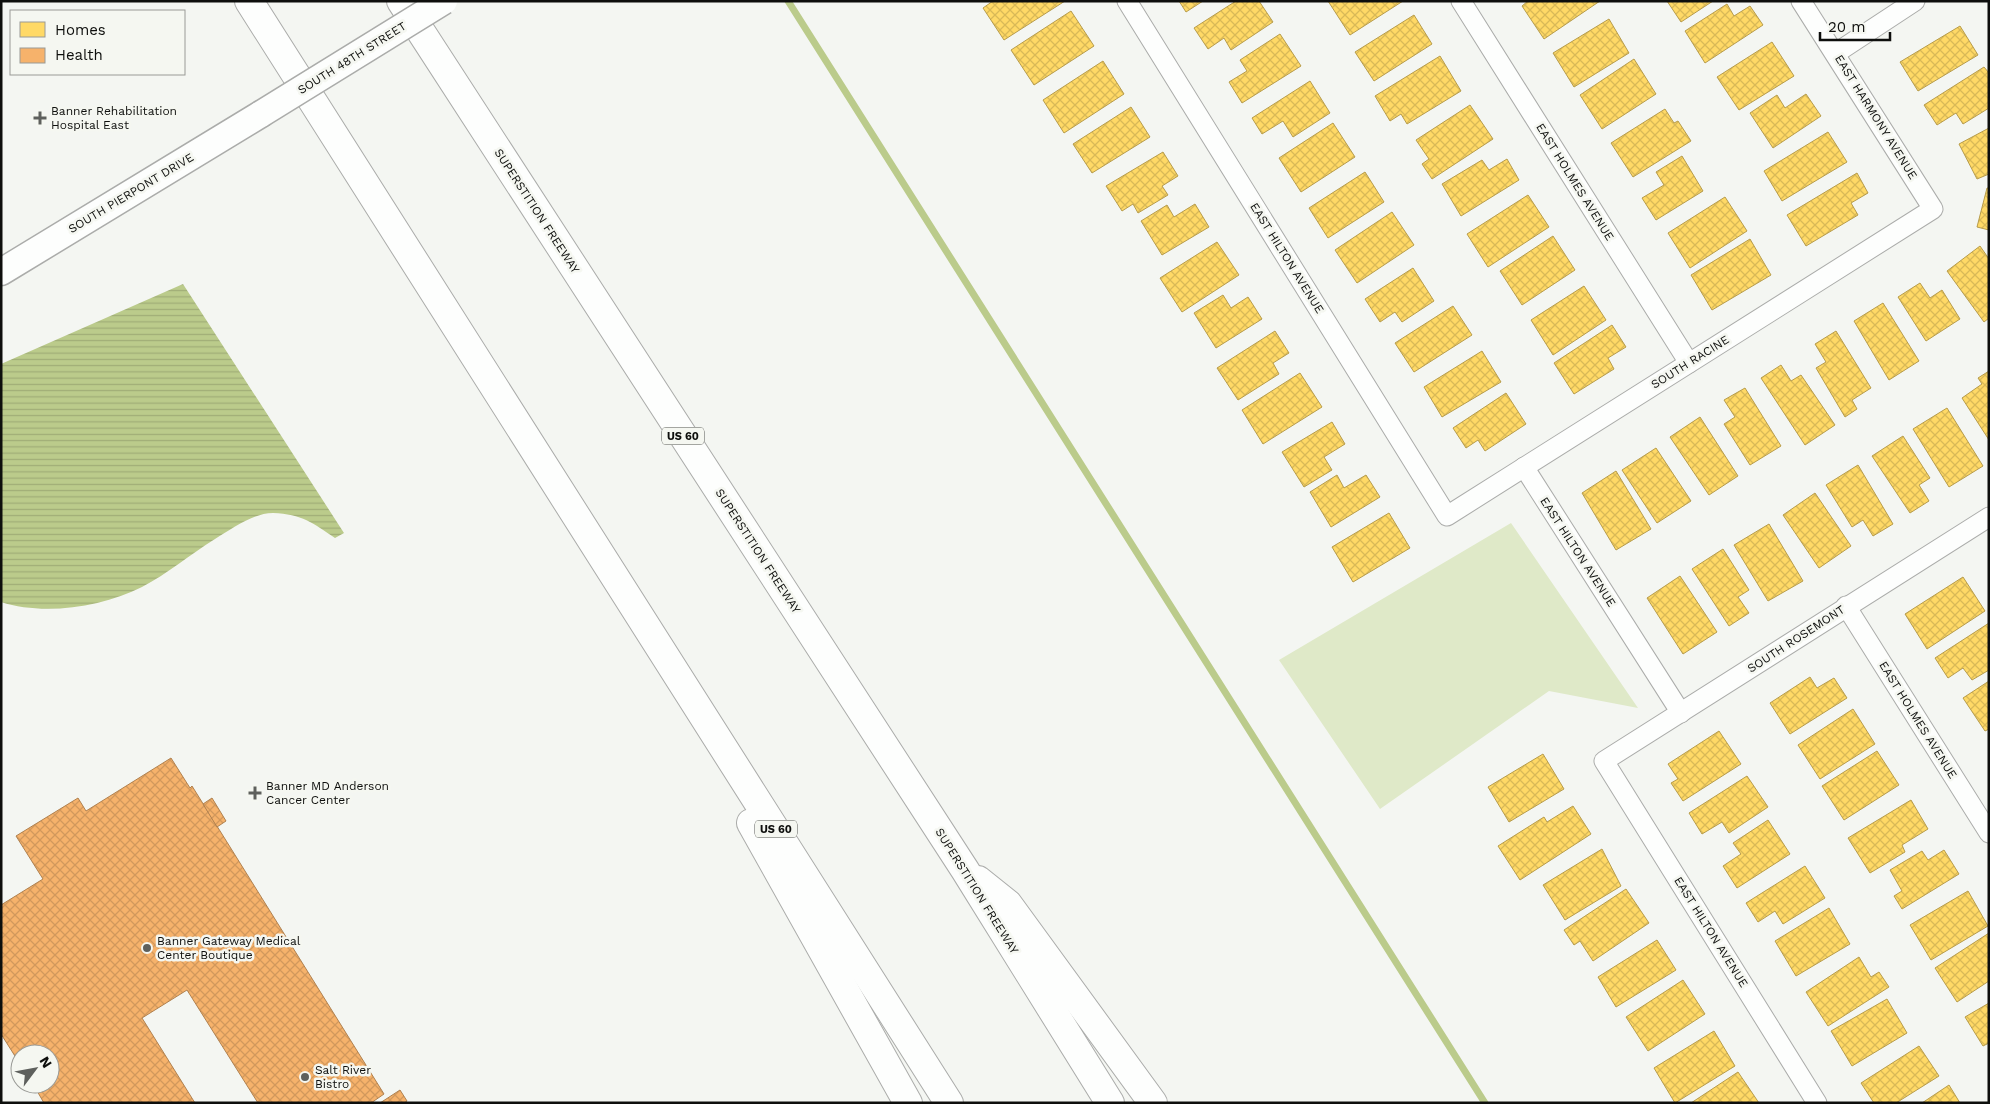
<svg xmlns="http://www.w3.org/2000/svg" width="1990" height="1104" viewBox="0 0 1990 1104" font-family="'Work Sans',sans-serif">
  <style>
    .park { fill: #dfe9c8 }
    .water { fill: url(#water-rules) }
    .homes { fill: url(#homes-cross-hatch); stroke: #b79c4b }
    .health { fill: url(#health-cross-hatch); stroke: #b0814f }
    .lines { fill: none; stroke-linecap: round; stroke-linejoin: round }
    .stream { stroke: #bbcb8b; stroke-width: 7 }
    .street-casing { stroke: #abacaa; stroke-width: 21 }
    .secondary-casing { stroke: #abacaa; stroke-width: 29 }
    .highway-casing { stroke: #abacaa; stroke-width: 30 }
    .street { stroke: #fdfefd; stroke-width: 19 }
    .secondary { stroke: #fdfefd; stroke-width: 26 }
    .highway { stroke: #fdfefd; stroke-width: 28 }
    .secondary-bridge-casing { stroke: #abacaa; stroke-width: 29; stroke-linecap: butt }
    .secondary-bridge { stroke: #fdfefd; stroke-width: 26 }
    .poi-dot { fill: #5e605d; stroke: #f5f7f1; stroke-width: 2 }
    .labels { text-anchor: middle; stroke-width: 5; stroke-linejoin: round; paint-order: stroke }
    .shield { fill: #f5f7f1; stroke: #535551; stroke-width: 1 }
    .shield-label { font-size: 11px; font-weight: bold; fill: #0e0f0d }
    .street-label { font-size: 12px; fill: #0e0f0d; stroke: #f5f7f1 }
    .poi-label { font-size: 12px; fill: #0e0f0d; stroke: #f5f7f1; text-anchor: start }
  </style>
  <defs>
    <pattern id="water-rules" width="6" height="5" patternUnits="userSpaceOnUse" patternTransform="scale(1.25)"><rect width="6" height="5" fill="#bbcb8b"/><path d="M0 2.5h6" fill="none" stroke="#a0ad77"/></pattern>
    <pattern id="homes-cross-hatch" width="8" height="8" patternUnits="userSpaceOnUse" patternTransform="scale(1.25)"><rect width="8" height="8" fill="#ffd966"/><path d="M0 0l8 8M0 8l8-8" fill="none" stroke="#d9b957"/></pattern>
    <pattern id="health-cross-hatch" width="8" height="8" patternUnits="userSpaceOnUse" patternTransform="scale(1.25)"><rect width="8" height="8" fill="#f6b26b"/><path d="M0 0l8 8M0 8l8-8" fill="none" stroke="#d2985c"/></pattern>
  </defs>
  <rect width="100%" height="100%" fill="#f4f6f2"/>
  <path class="park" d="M 1511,523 L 1638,708 L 1549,691 L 1380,809 L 1279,660 Z"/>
  <path class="water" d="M 183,284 L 344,533 L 335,538 C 313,523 302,514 273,513 C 253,513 232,529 215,539 C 191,554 167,574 142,587 C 102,607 44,616 1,602 L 1,364 Z"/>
  <g class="homes">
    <path d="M 993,1 L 1065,1 L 1004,40 L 983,8 Z"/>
    <path d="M 1179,1 L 1203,1 L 1186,12 Z"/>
    <path d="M 1236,1 L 1259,1 L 1273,22 L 1231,50 L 1224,38 L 1208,49 L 1194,28 Z"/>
    <path d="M 1328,1 L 1403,1 L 1350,35 Z"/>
    <path d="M 1528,1 L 1600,1 L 1544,39 L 1522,6 Z"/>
    <path d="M 1667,1 L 1713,1 L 1681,22 Z"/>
    <path d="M 1727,4 L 1734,16 L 1750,6 L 1763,25 L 1705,63 L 1685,31 Z"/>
    <path d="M 1071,11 L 1094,46 L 1034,85 L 1011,50 Z"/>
    <path d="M 1414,15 L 1432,44 L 1374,81 L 1355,52 Z"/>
    <path d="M 1609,19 L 1629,53 L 1574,87 L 1553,53 Z"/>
    <path d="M 1960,26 L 1978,55 L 1918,91 L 1900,62 Z"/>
    <path d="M 1280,34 L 1301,66 L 1242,103 L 1229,82 L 1247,71 L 1240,60 Z"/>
    <path d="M 1772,42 L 1794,76 L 1739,110 L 1717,77 Z"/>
    <path d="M 1440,56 L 1461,91 L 1407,124 L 1401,114 L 1390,121 L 1375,96 Z"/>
    <path d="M 1634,59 L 1656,94 L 1602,129 L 1580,95 Z"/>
    <path d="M 1103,61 L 1124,94 L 1064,133 L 1043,100 Z"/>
    <path d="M 1984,67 L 1989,73 L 1989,108 L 1963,124 L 1956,113 L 1937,125 L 1924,105 Z"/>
    <path d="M 1310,81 L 1330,113 L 1293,137 L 1283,121 L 1262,134 L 1252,118 Z"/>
    <path d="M 1806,94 L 1821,116 L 1773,148 L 1750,113 L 1777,95 L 1785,108 Z"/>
    <path d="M 1470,105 L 1493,139 L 1432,179 L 1422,164 L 1429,159 L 1416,140 Z"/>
    <path d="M 1131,107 L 1150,137 L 1092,173 L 1073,144 Z"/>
    <path d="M 1665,109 L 1674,123 L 1678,121 L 1691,141 L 1633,177 L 1611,143 Z"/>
    <path d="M 1333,123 L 1355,157 L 1301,192 L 1279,158 Z"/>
    <path d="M 1989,128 L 1989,174 L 1977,179 L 1959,144 Z"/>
    <path d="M 1828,132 L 1847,162 L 1782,201 L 1764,171 Z"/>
    <path d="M 1163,152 L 1178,176 L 1162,186 L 1168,195 L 1138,213 L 1133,204 L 1122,211 L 1106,186 Z"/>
    <path d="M 1682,156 L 1703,191 L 1656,220 L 1642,198 L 1664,185 L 1656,172 Z"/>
    <path d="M 1507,159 L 1519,180 L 1461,216 L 1442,184 L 1482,160 L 1489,170 Z"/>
    <path d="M 1365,172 L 1384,202 L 1328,238 L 1309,208 Z"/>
    <path d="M 1857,173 L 1868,193 L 1851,203 L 1858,215 L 1806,246 L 1787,215 Z"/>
    <path d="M 1987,188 L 1989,188 L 1989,230 L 1977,227 Z"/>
    <path d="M 1528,195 L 1549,227 L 1488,267 L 1467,234 Z"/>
    <path d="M 1725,197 L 1747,231 L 1690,268 L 1668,233 Z"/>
    <path d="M 1195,204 L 1209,227 L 1162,255 L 1141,221 L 1167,205 L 1174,217 Z"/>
    <path d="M 1392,212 L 1414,245 L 1357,283 L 1335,250 Z"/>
    <path d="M 1553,236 L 1575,270 L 1522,305 L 1500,271 Z"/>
    <path d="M 1750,239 L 1771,275 L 1712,310 L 1691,275 Z"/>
    <path d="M 1217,242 L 1239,275 L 1182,312 L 1160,278 Z"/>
    <path d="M 1980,246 L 1989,259 L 1989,318 L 1984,322 L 1947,271 Z"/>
    <path d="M 1413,268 L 1434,301 L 1402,322 L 1395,312 L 1380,322 L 1365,299 Z"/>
    <path d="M 1920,283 L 1930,298 L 1942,290 L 1960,319 L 1926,341 L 1898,297 Z"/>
    <path d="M 1584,286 L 1606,320 L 1553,355 L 1531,320 Z"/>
    <path d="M 1223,295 L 1231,308 L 1248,297 L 1262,319 L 1216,348 L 1194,313 Z"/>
    <path d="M 1883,303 L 1919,361 L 1889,380 L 1854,321 Z"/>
    <path d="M 1453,306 L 1472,335 L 1414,372 L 1395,343 Z"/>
    <path d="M 1612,325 L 1626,347 L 1608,358 L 1614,369 L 1574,394 L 1554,363 Z"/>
    <path d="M 1275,331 L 1289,353 L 1273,363 L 1279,374 L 1238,400 L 1217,368 Z"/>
    <path d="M 1836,331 L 1871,388 L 1852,400 L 1857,409 L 1845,417 L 1816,368 L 1826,362 L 1815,344 Z"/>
    <path d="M 1482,351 L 1501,382 L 1442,417 L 1424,387 Z"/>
    <path d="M 1781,365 L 1791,381 L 1801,375 L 1835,425 L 1805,445 L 1761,378 Z"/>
    <path d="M 1989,371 L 1989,440 L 1962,398 L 1982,384 L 1978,378 Z"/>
    <path d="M 1300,373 L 1322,407 L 1263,444 L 1242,410 Z"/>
    <path d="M 1745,388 L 1781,446 L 1750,465 L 1724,424 L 1735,417 L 1724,400 Z"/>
    <path d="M 1506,393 L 1526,424 L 1485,451 L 1478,440 L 1466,448 L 1453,428 Z"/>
    <path d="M 1947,408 L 1983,466 L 1949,487 L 1913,429 Z"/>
    <path d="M 1700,417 L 1738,476 L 1709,495 L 1670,437 Z"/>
    <path d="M 1332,422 L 1345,444 L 1324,457 L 1332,470 L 1304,487 L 1282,452 Z"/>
    <path d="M 1903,436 L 1930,478 L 1919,485 L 1929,501 L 1910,513 L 1872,456 Z"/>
    <path d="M 1656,448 L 1691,501 L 1657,523 L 1622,470 Z"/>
    <path d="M 1858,465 L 1893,524 L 1873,536 L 1863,520 L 1852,527 L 1826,485 Z"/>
    <path d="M 1616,471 L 1651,529 L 1616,550 L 1582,493 Z"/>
    <path d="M 1337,475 L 1344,488 L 1366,475 L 1380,497 L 1331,527 L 1310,492 Z"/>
    <path d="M 1815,493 L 1851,546 L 1819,568 L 1783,515 Z"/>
    <path d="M 1389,513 L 1410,548 L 1353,582 L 1332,547 Z"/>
    <path d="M 1769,524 L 1803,581 L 1768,601 L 1734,545 Z"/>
    <path d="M 1723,549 L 1749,590 L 1738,597 L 1749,613 L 1729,626 L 1692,569 Z"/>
    <path d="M 1680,576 L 1717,632 L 1683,654 L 1647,598 Z"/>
    <path d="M 1963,577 L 1985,611 L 1927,649 L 1905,614 Z"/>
    <path d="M 1989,623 L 1989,670 L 1972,680 L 1963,668 L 1948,678 L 1935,658 Z"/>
    <path d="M 1810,677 L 1817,688 L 1834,678 L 1847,698 L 1790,734 L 1770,703 Z"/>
    <path d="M 1989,681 L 1989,729 L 1985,731 L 1963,698 Z"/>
    <path d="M 1853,709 L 1875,744 L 1820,779 L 1798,745 Z"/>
    <path d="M 1719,731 L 1741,764 L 1683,801 L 1671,783 L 1678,779 L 1668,764 Z"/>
    <path d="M 1877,751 L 1899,785 L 1844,820 L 1822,786 Z"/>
    <path d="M 1543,754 L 1564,789 L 1509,822 L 1488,787 Z"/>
    <path d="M 1747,776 L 1768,807 L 1729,833 L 1722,822 L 1702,834 L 1689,813 Z"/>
    <path d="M 1911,800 L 1928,829 L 1902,845 L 1905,852 L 1870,873 L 1848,838 Z"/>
    <path d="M 1573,806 L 1591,834 L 1520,880 L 1498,846 L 1544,817 L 1547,822 Z"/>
    <path d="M 1768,820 L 1790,854 L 1737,888 L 1723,866 L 1741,854 L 1733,843 Z"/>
    <path d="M 1602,849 L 1621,886 L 1565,920 L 1543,885 Z"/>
    <path d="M 1944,850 L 1959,874 L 1902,909 L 1894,896 L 1902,891 L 1890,870 L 1922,851 L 1928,860 Z"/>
    <path d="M 1805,866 L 1825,898 L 1783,924 L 1775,911 L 1758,922 L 1746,903 Z"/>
    <path d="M 1626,889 L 1649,923 L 1593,961 L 1580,941 L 1574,945 L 1564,930 Z"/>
    <path d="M 1968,891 L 1988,926 L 1931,960 L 1910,925 Z"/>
    <path d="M 1829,908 L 1850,944 L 1796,976 L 1775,941 Z"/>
    <path d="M 1989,933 L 1989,981 L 1957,1002 L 1935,968 Z"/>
    <path d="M 1657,940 L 1676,970 L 1616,1007 L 1598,977 Z"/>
    <path d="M 1859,957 L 1871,977 L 1879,972 L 1889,987 L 1828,1026 L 1806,992 Z"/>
    <path d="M 1683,980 L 1705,1014 L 1648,1051 L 1626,1017 Z"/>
    <path d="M 1887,999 L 1907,1033 L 1852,1066 L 1831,1031 Z"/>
    <path d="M 1989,1003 L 1989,1043 L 1983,1046 L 1965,1017 Z"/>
    <path d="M 1714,1031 L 1735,1066 L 1675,1103 L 1654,1068 Z"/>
    <path d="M 1919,1046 L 1939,1076 L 1896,1103 L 1874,1103 L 1861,1083 Z"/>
    <path d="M 1738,1072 L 1759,1103 L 1691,1103 Z"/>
    <path d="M 1949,1085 L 1960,1103 L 1922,1103 Z"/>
  </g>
  <g class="health">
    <path d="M 171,758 L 190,788 L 192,786 L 384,1094 L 371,1103 L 258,1103 L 187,990 L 142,1018 L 195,1103 L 44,1103 L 33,1084 L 50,1084 L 50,1054 L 20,1054 L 20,1064 L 1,1034 L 1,905 L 43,879 L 16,836 L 78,798 L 86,811 Z"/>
    <path d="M 212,798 L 226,821 L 217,827 L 203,804 Z"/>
    <path d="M 400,1090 L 407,1101 L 404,1103 L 380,1103 Z"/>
  </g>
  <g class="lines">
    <path class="stream" d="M 788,1 L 1485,1103"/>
    <defs>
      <g id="street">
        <path d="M 1127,1 L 1447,516 L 1933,209 L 1801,1"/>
        <path d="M 1461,1 L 1689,363"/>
        <path d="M 1836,53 L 1915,1"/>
        <path d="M 1524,467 L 1681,713"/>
        <path d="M 1846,606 L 1989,833"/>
        <path d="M 1817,1103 L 1604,761 L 1989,517"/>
      </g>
      <path id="secondary" d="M 1,272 L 261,114"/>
      <g id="highway">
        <path d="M 249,1 L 949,1103"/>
        <path d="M 401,1 L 965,870 L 1110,1103"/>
        <path d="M 751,823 L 908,1103"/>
        <path d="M 978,880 L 1008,904 L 1153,1103"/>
      </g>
    </defs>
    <use href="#street" class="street-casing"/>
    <use href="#secondary" class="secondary-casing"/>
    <use href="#highway" class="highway-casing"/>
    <use href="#street" class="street"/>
    <use href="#secondary" class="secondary"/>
    <use href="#highway" class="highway"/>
    <defs>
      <path id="secondary-bridge" d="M 261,114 L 444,1"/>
    </defs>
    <use href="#secondary-bridge" class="secondary-bridge-casing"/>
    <use href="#secondary-bridge" class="secondary-bridge"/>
  </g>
  <g class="poi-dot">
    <path d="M37.5 110.5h5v5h5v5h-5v5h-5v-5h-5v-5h5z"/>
    <path d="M252.5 785.5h5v5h5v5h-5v5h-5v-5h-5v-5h5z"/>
    <circle cx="147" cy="948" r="5"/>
    <circle cx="305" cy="1077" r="5"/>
  </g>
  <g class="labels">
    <g class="shield">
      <rect x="662" y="427.5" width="42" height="17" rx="4"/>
      <rect x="755" y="820.5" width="42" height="17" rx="4"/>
    </g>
    <g class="shield-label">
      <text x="683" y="440">US 60</text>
      <text x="776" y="833">US 60</text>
    </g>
    <g class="street-label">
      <text transform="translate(352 58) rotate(-32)" y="4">SOUTH 48TH STREET</text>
      <text transform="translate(1876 117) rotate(58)" y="4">EAST HARMONY AVENUE</text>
      <text transform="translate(1575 182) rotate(58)" y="4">EAST HOLMES AVENUE</text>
      <text transform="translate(131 193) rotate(-31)" y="4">SOUTH PIERPONT DRIVE</text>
      <text transform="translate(537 211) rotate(57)" y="4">SUPERSTITION FREEWAY</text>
      <text transform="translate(1287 258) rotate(58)" y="4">EAST HILTON AVENUE</text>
      <text transform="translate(1690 362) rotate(-32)" y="4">SOUTH RACINE</text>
      <text transform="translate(758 551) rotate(57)" y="4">SUPERSTITION FREEWAY</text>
      <text transform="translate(1578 552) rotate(57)" y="4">EAST HILTON AVENUE</text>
      <text transform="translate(1796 639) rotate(-33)" y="4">SOUTH ROSEMONT</text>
      <text transform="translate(1918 720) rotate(58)" y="4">EAST HOLMES AVENUE</text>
      <text transform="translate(977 891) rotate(58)" y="4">SUPERSTITION FREEWAY</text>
      <text transform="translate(1711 932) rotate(58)" y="4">EAST HILTON AVENUE</text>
    </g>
    <g class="poi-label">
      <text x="51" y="115">Banner Rehabilitation<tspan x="51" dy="14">Hospital East</tspan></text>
      <text x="266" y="790">Banner MD Anderson<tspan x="266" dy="14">Cancer Center</tspan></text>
      <text x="157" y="945">Banner Gateway Medical<tspan x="157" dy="14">Center Boutique</tspan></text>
      <text x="315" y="1074">Salt River<tspan x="315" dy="14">Bistro</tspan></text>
    </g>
  </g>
  <rect width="1990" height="1104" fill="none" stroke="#0e0f0d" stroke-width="5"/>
  <rect x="10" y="10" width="175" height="65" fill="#f5f7f1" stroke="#999a96"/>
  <rect x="20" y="22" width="25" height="15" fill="#ffd966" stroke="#999a96"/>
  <text x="55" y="35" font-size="15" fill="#0e0f0d">Homes</text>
  <rect x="20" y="48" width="25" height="15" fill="#f6b26b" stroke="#999a96"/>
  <text x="55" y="60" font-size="15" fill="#0e0f0d">Health</text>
  <g transform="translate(35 1069) rotate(58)"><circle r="24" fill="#f5f7f1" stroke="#999a96"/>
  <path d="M0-4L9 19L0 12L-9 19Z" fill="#5e605d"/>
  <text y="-8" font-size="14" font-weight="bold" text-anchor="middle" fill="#0e0f0d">N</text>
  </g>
  <path d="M1820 32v8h70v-8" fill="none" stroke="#0e0f0d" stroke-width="2.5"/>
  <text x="1828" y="32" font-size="15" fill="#0e0f0d" stroke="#f5f7f1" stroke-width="4" paint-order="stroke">20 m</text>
</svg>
